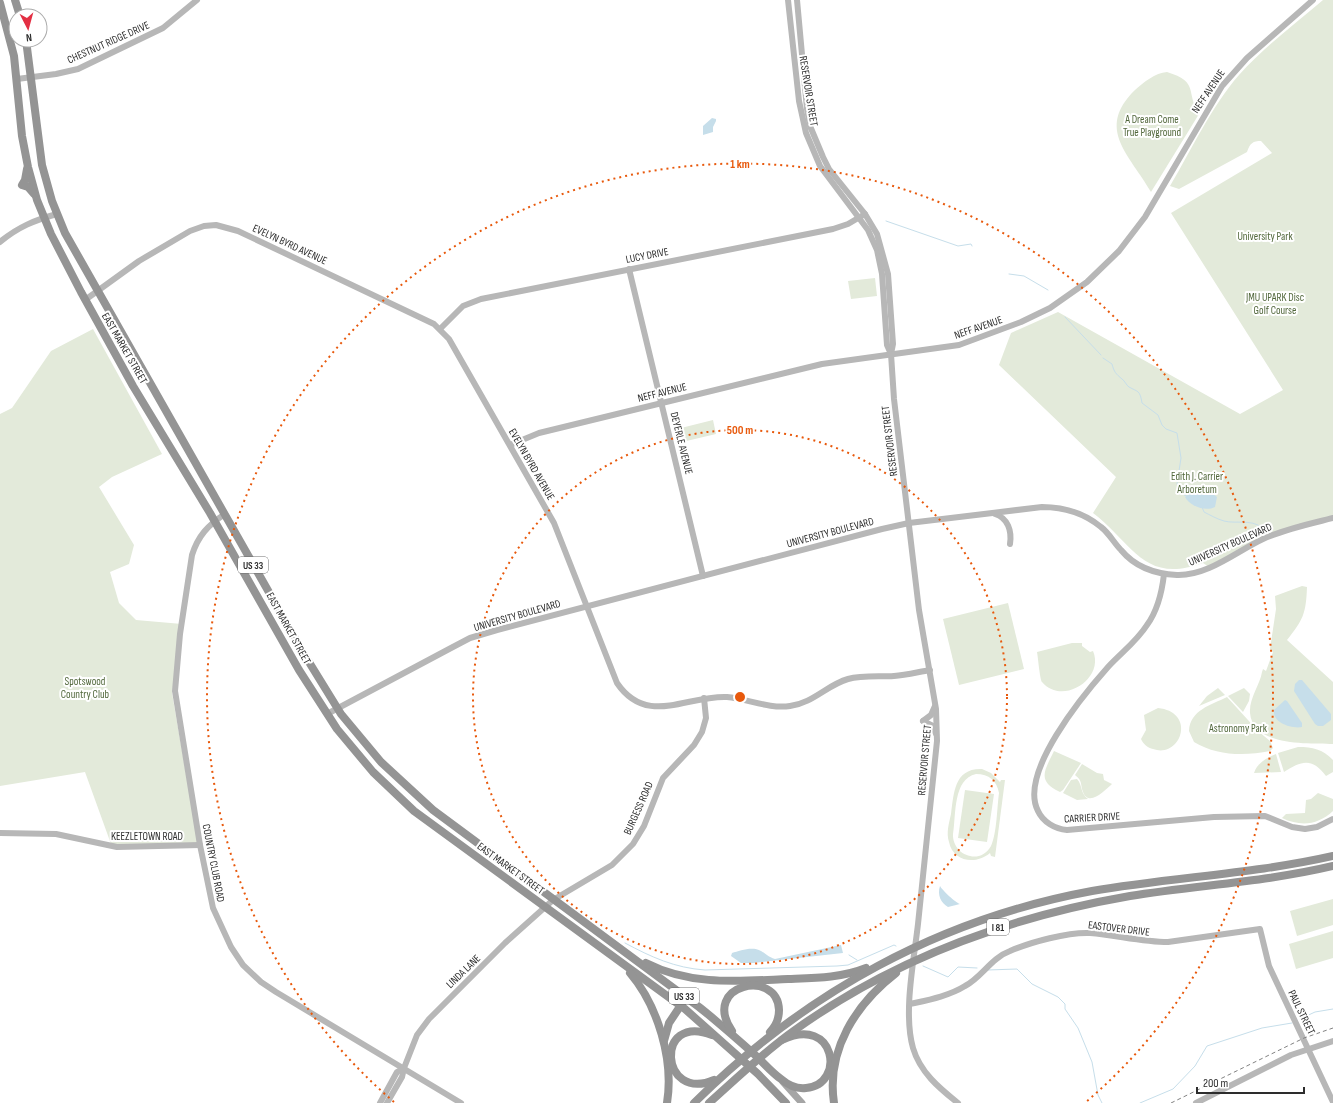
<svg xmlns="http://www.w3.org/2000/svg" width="1333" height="1103" viewBox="0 0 1333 1103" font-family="'Sofia Sans Condensed',sans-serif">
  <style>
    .green { fill: #e3eada; fill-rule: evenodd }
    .water { fill: #c6deea }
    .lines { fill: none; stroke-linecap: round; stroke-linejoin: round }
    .stream { stroke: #c6deea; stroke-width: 1 }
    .secondary { stroke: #b7b7b7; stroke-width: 6 }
    .primary { stroke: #a5a5a5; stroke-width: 7 }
    .highway { stroke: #949494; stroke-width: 8 }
    .rail { stroke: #828282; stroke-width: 1; stroke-dasharray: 4 3; stroke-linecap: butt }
    .ring { fill: none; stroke: #e8590c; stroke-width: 2; stroke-dasharray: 2 4 }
    .labels { text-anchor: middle; stroke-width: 4; stroke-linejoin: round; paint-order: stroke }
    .shield { fill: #fff; stroke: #6c6c6c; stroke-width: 1 }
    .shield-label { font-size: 10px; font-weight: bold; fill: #2d2d2d }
    .street-label { font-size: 11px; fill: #2d2d2d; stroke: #fff }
    .park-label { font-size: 11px; fill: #51673b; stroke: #fff }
    .centre { fill: #e8590c; stroke: #fff; stroke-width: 2 }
    .ring-label { font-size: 12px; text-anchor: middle; font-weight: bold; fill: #e8590c; stroke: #fff; stroke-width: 4; stroke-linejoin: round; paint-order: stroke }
  </style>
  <rect width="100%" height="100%" fill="#fff"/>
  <g class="green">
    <path d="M 1323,0 L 1333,0 L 1333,518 L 1264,539 L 1209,567 L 1203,563 C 1143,585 1132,542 1093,513 L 1116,477 L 999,365 L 1011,333 L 1058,312 L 1240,414 L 1283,390 L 1171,213 L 1272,153 L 1261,141 C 1253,141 1250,143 1247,152 L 1179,189 L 1170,186 C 1192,149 1211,107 1239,75 C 1264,47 1295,24 1323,0 Z"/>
    <path d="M 1167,72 C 1200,82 1185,92 1199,114 L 1151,192 C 1130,155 1095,129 1135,90 C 1144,82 1155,73 1167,72 Z"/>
    <path d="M 875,278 L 877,296 L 851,299 L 848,281 Z"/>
    <path d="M 93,329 L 162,454 L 112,477 L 99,487 L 134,545 L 129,564 L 110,572 L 119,603 L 136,620 L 182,624 L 172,693 L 198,844 L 111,844 L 85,772 L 0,786 L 0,414 L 12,408 L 51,351 Z"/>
    <path d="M 713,420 L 716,434 L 678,443 L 674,427 L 680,426 L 681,428 Z"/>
    <path d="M 1302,586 L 1307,587 C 1306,614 1303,620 1287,640 L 1333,682 L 1333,744 C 1309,743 1253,747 1250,713 C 1249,698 1260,685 1262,672 L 1263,669 L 1266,671 L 1273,652 L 1270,649 L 1276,609 L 1275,596 Z"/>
    <path d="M 1008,603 L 1024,669 L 959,685 L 943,619 Z"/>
    <path d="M 1072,643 L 1082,643 L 1082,646 L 1090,652 L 1093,651 C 1105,679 1062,706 1042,682 C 1040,680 1038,657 1037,652 Z"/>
    <path d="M 1218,688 L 1225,695 L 1199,706 L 1207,696 Z"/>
    <path d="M 1244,688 L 1250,694 L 1249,701 L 1243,712 L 1228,696 Z"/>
    <path d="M 1227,697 L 1258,731 L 1270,741 L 1273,748 L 1270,751 C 1245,756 1217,756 1194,742 L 1189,731 C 1190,710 1211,705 1227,697 Z"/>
    <path d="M 1158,708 C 1197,712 1181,759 1153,749 C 1148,748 1143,744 1141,739 L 1146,730 L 1144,715 Z"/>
    <path d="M 1298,747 C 1313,747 1322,749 1333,760 L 1333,772 L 1326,776 C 1312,757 1301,761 1284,772 L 1278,753 Z"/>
    <path d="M 1054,751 L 1081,763 L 1063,790 L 1060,792 C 1036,781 1045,770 1054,751 Z"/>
    <path d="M 1276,754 L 1281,772 L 1254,773 C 1257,763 1267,758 1276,754 Z"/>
    <path d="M 1082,764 L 1097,773 L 1103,774 L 1104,780 L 1112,784 C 1106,789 1089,808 1083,792 C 1080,784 1083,781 1075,775 Z"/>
    <path d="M 982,769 L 991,773 L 1000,782 L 1001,780 L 1005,780 L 995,857 L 991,856 L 990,853 C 976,865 953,862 949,842 C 946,833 949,823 951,814 C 954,793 954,768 982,769 ZM 976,774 C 989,774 997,781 999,793 C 997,807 997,833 991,846 C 980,866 952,855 953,834 C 956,814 953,779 976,774 Z"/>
    <path d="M 1077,779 C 1083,786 1080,793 1088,799 L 1077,800 L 1063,793 L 1071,780 Z"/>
    <path d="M 965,790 L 994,794 L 987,842 L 958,838 Z"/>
    <path d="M 1318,793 L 1333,799 L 1333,811 C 1318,825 1301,827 1282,818 L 1286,814 L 1305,813 L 1306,800 L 1311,799 Z"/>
    <path d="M 1333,899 L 1333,925 L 1297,936 L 1290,911 Z"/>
    <path d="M 1333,931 L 1333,958 L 1296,969 L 1289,944 Z"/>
  </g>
  <g class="water">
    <path d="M 712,118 L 716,119 L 716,121 L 713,127 L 713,132 L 703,135 L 703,126 Z"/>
    <path d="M 1207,493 L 1213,494 L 1217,497 L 1215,507 C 1205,512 1190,506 1185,497 L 1189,494 Z"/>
    <path d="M 1299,680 L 1302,680 L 1331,714 L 1331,720 L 1323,726 L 1318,726 L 1315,724 L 1294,691 L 1295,684 Z"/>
    <path d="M 1285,700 L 1287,701 L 1302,723 L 1302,727 C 1292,729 1272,723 1274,710 Z"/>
    <path d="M 940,886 C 942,890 956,903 960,904 L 948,907 C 941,903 937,895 940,886 Z"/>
    <path d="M 841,945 L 843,953 L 753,963 L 741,963 L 731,956 L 732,953 C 740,951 752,946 761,951 C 766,954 768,957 775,959 Z"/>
  </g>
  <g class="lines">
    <g class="stream">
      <path d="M 886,221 L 958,246 L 971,244 L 972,246"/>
      <path d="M 1009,274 L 1024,276 L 1048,290"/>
      <path d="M 1065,317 L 1101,355"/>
      <path d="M 1103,358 L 1112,364 C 1114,372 1116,374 1122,379 C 1125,381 1126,385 1129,387 C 1138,392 1140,390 1142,403 L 1158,415 L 1162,425 L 1166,429 L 1177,433 L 1181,458 L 1177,484 L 1184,495 L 1187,496"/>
      <path d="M 1202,507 L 1204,512 C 1210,515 1217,519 1224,521 C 1235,524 1251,519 1261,527"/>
      <path d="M 625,943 C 651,957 675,968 705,970 L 837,966 L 848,965 L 894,945 L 896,946"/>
      <path d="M 849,955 L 857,960"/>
      <path d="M 923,966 L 948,977 L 958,967 L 977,968"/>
      <path d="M 988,970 L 1017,969 L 1032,984 L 1058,997 L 1065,1004 L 1065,1009 L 1078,1028 L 1092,1062 L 1098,1095 L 1102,1103"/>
      <path d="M 1300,1019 L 1315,1012 L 1333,1009"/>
      <path d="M 1140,1103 L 1173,1089 L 1195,1066 L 1207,1046 L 1262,1028 L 1292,1023"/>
    </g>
    <g class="secondary">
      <path d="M 788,0 L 799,101 L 806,133 L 820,166 L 868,230 L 877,250 L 882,274 L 887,345 L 891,354"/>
      <path d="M 797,0 L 807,109 L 810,126 L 823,157 L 829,169 L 865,214 L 877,234 L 888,274 L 893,344 L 891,354 L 894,399 L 919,610 L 936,709 L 937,741 C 931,802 924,863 918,924 C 914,960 903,1013 913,1048 C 920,1072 939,1088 958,1103"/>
      <path d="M 17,79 L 56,74 L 78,69 L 163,28 L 197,0"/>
      <path d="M 0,242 C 18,227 35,220 57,214"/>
      <path d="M 629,269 L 703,576"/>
      <path d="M 85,300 L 139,261 L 190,231 L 204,226 L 216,225 L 238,231 L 434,324 L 449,339 L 554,523 L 617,683 C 647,727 687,695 727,697 C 748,699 769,709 790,706 C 813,703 827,685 848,679 C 862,675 879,677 894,676 C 906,675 918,672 930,670"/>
      <path d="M 440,329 L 463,306 L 481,299 L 833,229 L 848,224 L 865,214"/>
      <path d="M 510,445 L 539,433 L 822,364 L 959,345 L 1021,322 L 1050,308 L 1087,282 L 1119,251 L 1145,217 L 1222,86 L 1247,58 L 1313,0"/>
      <path d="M 225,514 C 208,525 198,536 192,555 L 180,634 L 175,691 L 200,845 L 213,908 L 231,947 L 243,965 L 261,982 L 276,992 L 461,1103"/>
      <path d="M 995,514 C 1008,518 1012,531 1010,544"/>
      <path d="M 1164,574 C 1162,592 1158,610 1147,625 C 1137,641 1121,653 1108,667 C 1084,694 1018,773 1038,811 C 1043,822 1055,829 1067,830 L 1214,817 L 1265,816 L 1292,827 L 1305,829 L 1317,827 L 1333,819"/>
      <path d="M 327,714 L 451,648 L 470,638 L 497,630 L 882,529 L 909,523 L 1042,507 C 1064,507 1084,513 1101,527 C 1109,533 1114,543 1121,550 C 1135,567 1156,574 1177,575 C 1208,576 1237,551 1263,539 C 1285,529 1309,524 1333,518"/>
      <path d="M 923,721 L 931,715 L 935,706"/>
      <path d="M 923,721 L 933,726 L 936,734"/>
      <path d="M 0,833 L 56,834 L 117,847 L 200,845"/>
      <path d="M 910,1004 C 928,1000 949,996 965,986 C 982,977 991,958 1010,951 C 1031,942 1068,932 1090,933 C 1116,935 1142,942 1168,942 L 1260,929 L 1269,966 L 1333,1102"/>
      <path d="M 380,1103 L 397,1072 L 404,1068"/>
      <path d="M 387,1103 L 402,1077 L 404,1068 L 417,1035 L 429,1019 L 505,943 L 553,900 L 612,865 L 633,844 L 644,826 L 663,778 L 694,745 L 702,732 L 706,718 L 704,698"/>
      <path d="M 1196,1103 L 1291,1055 L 1333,1041"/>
    </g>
    <path class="primary" d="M 783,1082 L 802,1103"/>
    <g class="highway">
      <path d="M 15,0 L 20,16"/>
      <path d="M 0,3 L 14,56 L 22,136 L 28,167 L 37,200 L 51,234 L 81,292 L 133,386 L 210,513 L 299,670 L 337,729 L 373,772 L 414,811 L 685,1009 L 758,1074 L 786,1103"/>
      <path d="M 26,40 L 42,165 L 52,201 L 65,233 L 304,654 L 341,714 L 381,762 L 433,810 L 699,1007 C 718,1022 736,1038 754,1054 C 763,1062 771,1072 781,1079 C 788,1085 797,1089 806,1088 C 846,1085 836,1014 782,1040"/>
      <path d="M 27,169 L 25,180 L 22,185 L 28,187 L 34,194"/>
      <path d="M 646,963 C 691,986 739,981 788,979 C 814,978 841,978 866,968"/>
      <path d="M 630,973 C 658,1006 674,1060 667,1103"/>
      <path d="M 732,1031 C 700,984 778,968 779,1010 C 779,1018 776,1026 770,1032"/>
      <path d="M 712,1035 C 654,1012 660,1103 714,1080"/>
      <path d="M 664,1041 L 669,1023 L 683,1002"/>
      <path d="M 694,1103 C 805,993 939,919 1092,891 C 1172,877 1254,874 1333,856"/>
      <path d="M 709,1103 C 737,1078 765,1051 795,1030 C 895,958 1009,917 1130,896 C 1197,885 1266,882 1333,866"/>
      <path d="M 834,1103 C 826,1050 856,1004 896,973"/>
    </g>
    <path class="rail" d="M 1171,1103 L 1304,1038 L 1333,1028"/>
  </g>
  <g class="ring">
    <circle cx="740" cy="697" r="267"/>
    <path d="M394 1102A533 533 0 1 1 1086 1102"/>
  </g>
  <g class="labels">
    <g class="shield">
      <rect x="238" y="557" width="30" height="16" rx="3"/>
      <rect x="987" y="919" width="22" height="16" rx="3"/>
      <rect x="669" y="988" width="30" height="16" rx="3"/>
    </g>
    <g class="shield-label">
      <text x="253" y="569">US 33</text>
      <text x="998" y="931">I 81</text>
      <text x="684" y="1000">US 33</text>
    </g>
    <g class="street-label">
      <text transform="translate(108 42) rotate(-24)" y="4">CHESTNUT RIDGE DRIVE</text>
      <text transform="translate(809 91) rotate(81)" y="4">RESERVOIR STREET</text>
      <text transform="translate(1208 91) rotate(-56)" y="4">NEFF AVENUE</text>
      <text transform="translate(290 244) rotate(25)" y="4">EVELYN BYRD AVENUE</text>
      <text transform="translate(647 255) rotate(-11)" y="4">LUCY DRIVE</text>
      <text transform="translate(978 327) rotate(-19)" y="4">NEFF AVENUE</text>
      <text transform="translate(125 348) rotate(60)" y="4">EAST MARKET STREET</text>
      <text transform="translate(662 392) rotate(-14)" y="4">NEFF AVENUE</text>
      <text transform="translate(889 441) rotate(-97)" y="4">RESERVOIR STREET</text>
      <text transform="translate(682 443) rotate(76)" y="4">DEYERLE AVENUE</text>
      <text transform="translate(532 464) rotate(60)" y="4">EVELYN BYRD AVENUE</text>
      <text transform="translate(830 532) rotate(-15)" y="4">UNIVERSITY BOULEVARD</text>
      <text transform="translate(1230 544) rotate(-24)" y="4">UNIVERSITY BOULEVARD</text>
      <text transform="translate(517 615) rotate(-16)" y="4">UNIVERSITY BOULEVARD</text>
      <text transform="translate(289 628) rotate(61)" y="4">EAST MARKET STREET</text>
      <text transform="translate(924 760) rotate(-85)" y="4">RESERVOIR STREET</text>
      <text transform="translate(638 808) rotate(-66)" y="4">BURGESS ROAD</text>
      <text transform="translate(1092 817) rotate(-3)" y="4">CARRIER DRIVE</text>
      <text x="147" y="840">KEEZLETOWN ROAD</text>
      <text transform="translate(214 863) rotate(79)" y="4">COUNTRY CLUB ROAD</text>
      <text transform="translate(511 868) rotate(36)" y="4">EAST MARKET STREET</text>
      <text transform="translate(1119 928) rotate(7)" y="4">EASTOVER DRIVE</text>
      <text transform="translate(463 971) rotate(-44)" y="4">LINDA LANE</text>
      <text transform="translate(1302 1012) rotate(64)" y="4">PAUL STREET</text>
    </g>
    <g class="park-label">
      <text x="1152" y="123">A Dream Come<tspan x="1152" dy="13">True Playground</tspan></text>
      <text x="1265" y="240">University Park</text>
      <text x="1275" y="301">JMU UPARK Disc<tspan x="1275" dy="13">Golf Course</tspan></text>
      <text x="1197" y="480">Edith J. Carrier<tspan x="1197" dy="13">Arboretum</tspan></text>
      <text x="85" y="685">Spotswood<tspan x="85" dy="13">Country Club</tspan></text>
      <text x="1238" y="732">Astronomy Park</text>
    </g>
  </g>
  <circle cx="740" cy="697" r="6" class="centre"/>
  <g class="ring-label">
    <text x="740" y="168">1 km</text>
    <text x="740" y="434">500 m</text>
  </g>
  <g transform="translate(28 28) rotate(174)"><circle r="19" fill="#ffffff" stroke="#ababab"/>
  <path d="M0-3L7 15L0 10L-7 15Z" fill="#e32f43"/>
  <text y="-6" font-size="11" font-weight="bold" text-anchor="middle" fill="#2d2d2d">N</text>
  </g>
  <path d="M1197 1087v6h107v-6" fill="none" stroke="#2d2d2d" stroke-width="2"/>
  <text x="1203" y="1087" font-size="12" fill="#2d2d2d" stroke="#ffffff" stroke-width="3" paint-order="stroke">200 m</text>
</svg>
